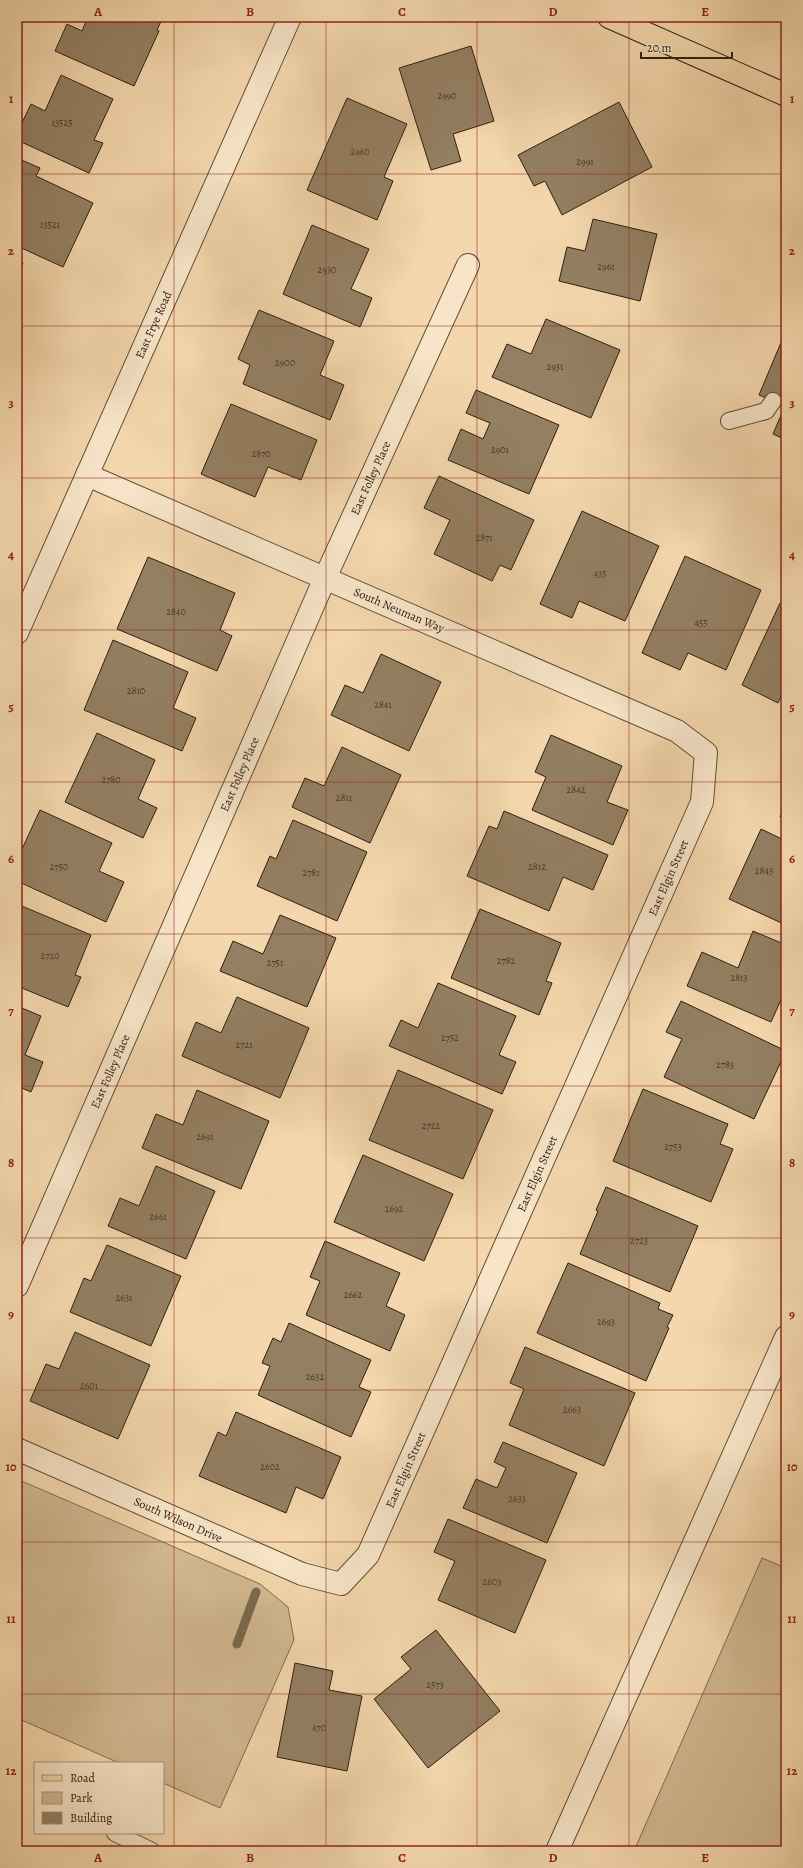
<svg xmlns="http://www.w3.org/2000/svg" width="803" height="1868" viewBox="0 0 803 1868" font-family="Alegreya,serif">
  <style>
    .green { fill: #d2b892; stroke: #7e6c52 }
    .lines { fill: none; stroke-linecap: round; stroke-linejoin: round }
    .stream { stroke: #7b694e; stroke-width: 9 }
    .building { fill: #947f62; stroke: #2b2011 }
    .service-casing { stroke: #5d4e38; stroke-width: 18 }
    .minor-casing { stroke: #5d4e38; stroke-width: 24 }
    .primary-casing { stroke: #2b2011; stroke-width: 24 }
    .service { stroke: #f8e5c9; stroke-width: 16 }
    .minor { stroke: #f8e5c9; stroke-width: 22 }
    .primary { stroke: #f4d7ac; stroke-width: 22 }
    .grid { fill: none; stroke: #8f2418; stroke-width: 1; stroke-opacity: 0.55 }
    .labels { text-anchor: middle; stroke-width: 3.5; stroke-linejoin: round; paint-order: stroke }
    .number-label { font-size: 10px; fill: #453825 }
    .street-label { font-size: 12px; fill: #2b2011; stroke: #f8e5c9 }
    .neatline { fill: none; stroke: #8f2418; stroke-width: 1.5 }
    .grid-label { font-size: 13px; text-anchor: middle; font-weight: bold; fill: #8f2418 }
  </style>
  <rect width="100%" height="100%" fill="#f4d7ac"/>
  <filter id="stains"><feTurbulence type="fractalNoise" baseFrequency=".005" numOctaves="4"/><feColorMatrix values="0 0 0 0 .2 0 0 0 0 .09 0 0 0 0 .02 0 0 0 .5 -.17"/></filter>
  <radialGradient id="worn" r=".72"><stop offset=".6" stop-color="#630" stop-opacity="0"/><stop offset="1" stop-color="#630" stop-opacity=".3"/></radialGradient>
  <g class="green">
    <path d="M 17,1479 L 260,1584 L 288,1607 L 294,1640 L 220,1808 L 163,1783 L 163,1763 L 119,1763 L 17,1718 Z"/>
    <path d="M 762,1558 L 786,1568 L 786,1851 L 634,1851 Z"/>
  </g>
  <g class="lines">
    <path class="stream" d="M 237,1644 L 256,1592"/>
  </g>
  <g class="building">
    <path d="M 88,17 L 163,17 L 157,30 L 159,31 L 134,86 L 55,51 L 67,24 L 82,31 Z"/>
    <path d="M 471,46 L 494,121 L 453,134 L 461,161 L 431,170 L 399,68 Z"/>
    <path d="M 61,75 L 113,99 L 94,140 L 103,143 L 89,173 L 17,140 L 17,133 L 31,104 L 45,111 Z"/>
    <path d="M 347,98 L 407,124 L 384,177 L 393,181 L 377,220 L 307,190 Z"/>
    <path d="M 619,102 L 652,167 L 562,215 L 545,181 L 534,186 L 518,155 Z"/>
    <path d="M 17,158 L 40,168 L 36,176 L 93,203 L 63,267 L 17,246 Z"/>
    <path d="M 593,219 L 657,234 L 640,301 L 559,281 L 567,247 L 585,251 Z"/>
    <path d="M 312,225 L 369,249 L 351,289 L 372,298 L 360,327 L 283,294 Z"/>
    <path d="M 17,260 L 23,263 L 17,276 Z"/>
    <path d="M 259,310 L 334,341 L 320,375 L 344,385 L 330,420 L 243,384 L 250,365 L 238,359 Z"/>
    <path d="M 546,319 L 620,350 L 591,418 L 492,377 L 507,344 L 531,354 Z"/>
    <path d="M 785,333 L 786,333 L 786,440 L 773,434 L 785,406 L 759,395 Z"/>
    <path d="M 476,390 L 559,425 L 529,494 L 448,460 L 461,429 L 483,439 L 490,423 L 466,413 Z"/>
    <path d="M 231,404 L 317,440 L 301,480 L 268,467 L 255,497 L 201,474 Z"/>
    <path d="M 439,476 L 534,520 L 511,570 L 500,565 L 492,581 L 434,554 L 450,520 L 424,508 Z"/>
    <path d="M 582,511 L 659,546 L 625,621 L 579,601 L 572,618 L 540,604 Z"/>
    <path d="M 685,556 L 761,590 L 726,670 L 688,653 L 680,670 L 642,653 Z"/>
    <path d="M 148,557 L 235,593 L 220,630 L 232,636 L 217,671 L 117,629 Z"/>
    <path d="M 780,603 L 786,605 L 786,685 L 778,703 L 742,685 Z"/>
    <path d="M 113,640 L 188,672 L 173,708 L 196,718 L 182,751 L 84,710 Z"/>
    <path d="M 381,654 L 441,682 L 409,751 L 331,715 L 345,685 L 363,693 Z"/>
    <path d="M 97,733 L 155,760 L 138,799 L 157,808 L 143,838 L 65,802 Z"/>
    <path d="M 551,735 L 622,766 L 607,802 L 628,810 L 613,845 L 532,810 L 546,777 L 535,772 Z"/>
    <path d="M 342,747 L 401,775 L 370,843 L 292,807 L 305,778 L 324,786 Z"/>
    <path d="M 786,802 L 786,820 L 780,817 Z"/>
    <path d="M 40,810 L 112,843 L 99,871 L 124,882 L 106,922 L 17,881 L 17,860 Z"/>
    <path d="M 504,811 L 608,855 L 593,890 L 563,877 L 549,911 L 467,876 L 489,826 L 497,829 Z"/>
    <path d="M 293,820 L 367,852 L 337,921 L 257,886 L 270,856 L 276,859 Z"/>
    <path d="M 761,829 L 786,841 L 786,925 L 729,899 Z"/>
    <path d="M 17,904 L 91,935 L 75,975 L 81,977 L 68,1007 L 17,986 Z"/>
    <path d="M 480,909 L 561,943 L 546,981 L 552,983 L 539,1015 L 451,978 Z"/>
    <path d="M 280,915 L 336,938 L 307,1007 L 220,971 L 233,941 L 263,954 Z"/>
    <path d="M 753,931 L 786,945 L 786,991 L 785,991 L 771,1022 L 687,986 L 702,952 L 738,968 Z"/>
    <path d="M 438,983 L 516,1016 L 499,1055 L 516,1062 L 502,1094 L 389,1046 L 401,1020 L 418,1028 Z"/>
    <path d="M 237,997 L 309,1028 L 280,1098 L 182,1056 L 196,1022 L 221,1033 Z"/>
    <path d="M 681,1001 L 786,1051 L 754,1119 L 664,1077 L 682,1039 L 666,1032 Z"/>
    <path d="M 17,1006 L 41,1016 L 25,1055 L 43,1062 L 31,1092 L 17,1086 Z"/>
    <path d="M 398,1070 L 493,1110 L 463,1179 L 369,1140 Z"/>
    <path d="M 643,1089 L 728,1124 L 720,1144 L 733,1149 L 711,1202 L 613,1161 Z"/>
    <path d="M 197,1090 L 269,1121 L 241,1189 L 142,1148 L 156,1114 L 183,1125 Z"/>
    <path d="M 363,1155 L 453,1194 L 424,1261 L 334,1222 Z"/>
    <path d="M 156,1166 L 215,1191 L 186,1259 L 108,1226 L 120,1198 L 139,1206 Z"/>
    <path d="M 606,1187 L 698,1226 L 670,1292 L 580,1254 L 598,1211 L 596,1210 Z"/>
    <path d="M 325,1241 L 400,1273 L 386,1306 L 405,1315 L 390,1351 L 306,1315 L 320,1281 L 310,1277 Z"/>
    <path d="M 107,1245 L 181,1276 L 151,1346 L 70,1312 L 84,1278 L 91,1281 Z"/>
    <path d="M 568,1263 L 660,1303 L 658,1309 L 673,1315 L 667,1327 L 669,1328 L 646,1381 L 537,1333 Z"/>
    <path d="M 289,1323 L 371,1360 L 359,1387 L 371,1392 L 351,1437 L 258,1395 L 270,1366 L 262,1363 L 273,1338 L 281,1342 Z"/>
    <path d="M 75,1332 L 150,1365 L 118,1439 L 30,1401 L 46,1364 L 59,1369 Z"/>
    <path d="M 525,1347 L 635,1393 L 604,1466 L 509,1425 L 524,1389 L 510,1383 Z"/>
    <path d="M 236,1412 L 341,1457 L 323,1499 L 296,1487 L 286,1513 L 199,1476 L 218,1432 L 226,1436 Z"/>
    <path d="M 503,1442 L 577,1473 L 547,1543 L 463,1508 L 476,1479 L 497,1488 L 506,1468 L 494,1462 Z"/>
    <path d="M 448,1519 L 546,1560 L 515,1633 L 438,1600 L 455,1561 L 434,1552 Z"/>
    <path d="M 436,1630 L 500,1711 L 428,1768 L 374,1699 L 411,1669 L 401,1657 Z"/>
    <path d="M 295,1663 L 333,1671 L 329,1690 L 362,1696 L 347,1771 L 277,1757 Z"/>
  </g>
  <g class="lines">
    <defs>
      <g id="service">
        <path d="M 729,421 L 766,411 L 773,401"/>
        <path d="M 115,1833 L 152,1851"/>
      </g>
      <g id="minor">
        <path id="s1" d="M 17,633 L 290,17"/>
        <path id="s2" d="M 17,1286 L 325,578 L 468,265"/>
        <path id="s3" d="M 17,1449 L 302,1574 L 341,1584 L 368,1555 L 702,802 L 706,753 L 677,731 L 87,475"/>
        <path d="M 557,1851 L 786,1337"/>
      </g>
      <path id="primary" d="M 609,17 L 786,95"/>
    </defs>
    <use href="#service" class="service-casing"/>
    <use href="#minor" class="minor-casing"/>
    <use href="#primary" class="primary-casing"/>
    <use href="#service" class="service"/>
    <use href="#minor" class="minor"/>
    <use href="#primary" class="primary"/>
  </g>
  <path class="grid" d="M 174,17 L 174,1851M 326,17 L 326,1851M 477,17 L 477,1851M 629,17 L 629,1851M 17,174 L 786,174M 17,326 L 786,326M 17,478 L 786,478M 17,630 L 786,630M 17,782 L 786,782M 17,934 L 786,934M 17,1086 L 786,1086M 17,1238 L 786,1238M 17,1390 L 786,1390M 17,1542 L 786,1542M 17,1694 L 786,1694"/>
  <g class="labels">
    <g class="number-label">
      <text x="447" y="99">2990</text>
      <text x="62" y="126">13525</text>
      <text x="360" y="155">2960</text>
      <text x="585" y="165">2991</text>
      <text x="50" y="228">13521</text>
      <text x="606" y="270">2961</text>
      <text x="327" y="273">2930</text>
      <text x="285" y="366">2900</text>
      <text x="555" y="370">2931</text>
      <text x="500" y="453">2901</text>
      <text x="261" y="457">2870</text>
      <text x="484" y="541">2871</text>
      <text x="600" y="577">435</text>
      <text x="176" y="615">2840</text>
      <text x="701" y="626">455</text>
      <text x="136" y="694">2810</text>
      <text x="383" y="708">2841</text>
      <text x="111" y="783">2780</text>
      <text x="576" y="793">2842</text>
      <text x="344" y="801">2811</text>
      <text x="59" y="870">2750</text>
      <text x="537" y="870">2812</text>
      <text x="764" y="874">2843</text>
      <text x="311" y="876">2781</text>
      <text x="50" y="959">2720</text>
      <text x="506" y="964">2782</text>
      <text x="275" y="966">2751</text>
      <text x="739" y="981">2813</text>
      <text x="450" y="1041">2752</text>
      <text x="244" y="1048">2721</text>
      <text x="725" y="1068">2783</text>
      <text x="431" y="1129">2722</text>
      <text x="205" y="1140">2691</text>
      <text x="673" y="1150">2753</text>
      <text x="394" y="1212">2692</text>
      <text x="158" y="1220">2661</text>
      <text x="639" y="1244">2723</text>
      <text x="353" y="1298">2662</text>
      <text x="124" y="1301">2631</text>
      <text x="606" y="1325">2693</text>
      <text x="315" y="1380">2632</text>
      <text x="89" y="1389">2601</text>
      <text x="572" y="1413">2663</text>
      <text x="270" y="1470">2602</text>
      <text x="517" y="1502">2633</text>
      <text x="492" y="1585">2603</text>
      <text x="435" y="1688">2573</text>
      <text x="319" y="1731">470</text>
    </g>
    <g class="street-label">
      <text dy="4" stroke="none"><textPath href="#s1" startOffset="337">East Frye Road</textPath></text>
      <text dy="4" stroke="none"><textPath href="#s2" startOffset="882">East Folley Place</textPath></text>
      <text transform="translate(399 610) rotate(23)" y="4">South Neuman Way</text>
      <text dy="4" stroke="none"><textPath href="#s2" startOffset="558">East Folley Place</textPath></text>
      <text dy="4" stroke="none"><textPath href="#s3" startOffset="1132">East Elgin Street</textPath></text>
      <text dy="4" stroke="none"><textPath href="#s2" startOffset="234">East Folley Place</textPath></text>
      <text dy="4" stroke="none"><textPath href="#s3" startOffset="808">East Elgin Street</textPath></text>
      <text dy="4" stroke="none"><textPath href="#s3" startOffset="484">East Elgin Street</textPath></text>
      <text dy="4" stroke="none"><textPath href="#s3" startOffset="176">South Wilson Drive</textPath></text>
    </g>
  </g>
  <rect width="803" height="1868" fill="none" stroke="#f4d7ac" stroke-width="44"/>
  <rect x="34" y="1762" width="130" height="72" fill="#f8e5c9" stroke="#a6967f"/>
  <rect x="42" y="1775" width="20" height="6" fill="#f4d7ac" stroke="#a6967f"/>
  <text x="70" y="1782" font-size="12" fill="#2b2011">Road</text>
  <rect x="42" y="1792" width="20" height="12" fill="#d2b892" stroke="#a6967f"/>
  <text x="70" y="1802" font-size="12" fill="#2b2011">Park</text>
  <rect x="42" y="1812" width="20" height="12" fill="#947f62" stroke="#a6967f"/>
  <text x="70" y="1822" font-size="12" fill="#2b2011">Building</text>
  <path d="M641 52v6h91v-6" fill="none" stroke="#2b2011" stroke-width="2"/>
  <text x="647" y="52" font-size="12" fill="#2b2011" stroke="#f8e5c9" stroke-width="3" paint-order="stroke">20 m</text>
  <rect x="22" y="22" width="759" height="1824" class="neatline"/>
  <g class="grid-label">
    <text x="98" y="16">A</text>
    <text x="250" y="16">B</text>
    <text x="402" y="16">C</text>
    <text x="553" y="16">D</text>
    <text x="705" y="16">E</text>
    <text x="11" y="103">1</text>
    <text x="792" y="103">1</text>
    <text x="11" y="255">2</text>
    <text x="792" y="255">2</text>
    <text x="11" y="407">3</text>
    <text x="792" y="407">3</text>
    <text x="11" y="559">4</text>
    <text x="792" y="559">4</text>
    <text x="11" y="711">5</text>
    <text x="792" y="711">5</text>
    <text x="11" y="863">6</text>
    <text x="792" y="863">6</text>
    <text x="11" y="1015">7</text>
    <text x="792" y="1015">7</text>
    <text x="11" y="1167">8</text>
    <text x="792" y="1167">8</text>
    <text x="11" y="1319">9</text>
    <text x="792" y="1319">9</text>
    <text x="11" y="1471">10</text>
    <text x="792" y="1471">10</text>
    <text x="11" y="1623">11</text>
    <text x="792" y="1623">11</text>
    <text x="11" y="1775">12</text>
    <text x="792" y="1775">12</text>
    <text x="98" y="1862">A</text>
    <text x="250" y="1862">B</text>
    <text x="402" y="1862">C</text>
    <text x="553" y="1862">D</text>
    <text x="705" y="1862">E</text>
  </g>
  <rect width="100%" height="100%" filter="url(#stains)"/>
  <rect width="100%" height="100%" fill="url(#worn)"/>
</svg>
